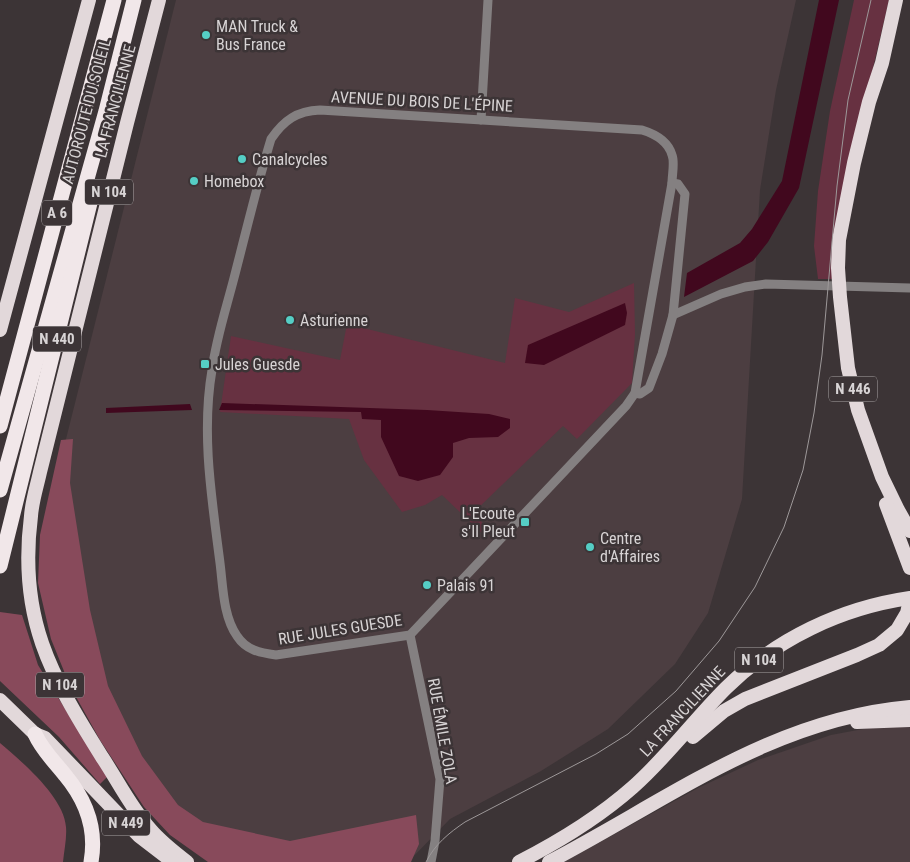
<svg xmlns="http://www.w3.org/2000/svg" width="910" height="862" viewBox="0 0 910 862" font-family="'Roboto Condensed',sans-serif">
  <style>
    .built { fill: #4c3e41 }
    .green { fill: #673141 }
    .forest { fill: #884a5b }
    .water { fill: #41081e }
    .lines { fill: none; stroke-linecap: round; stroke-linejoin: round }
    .minor { stroke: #848081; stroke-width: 9 }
    .trunk { stroke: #e2d8da; stroke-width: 14 }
    .motorway { stroke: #f1e7e9; stroke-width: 15 }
    .tram { stroke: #9d9899; stroke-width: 1 }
    .poi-dot { fill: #55cec5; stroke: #3c3436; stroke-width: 2 }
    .labels { text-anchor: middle; stroke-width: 5; stroke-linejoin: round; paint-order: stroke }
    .shield { fill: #3c3436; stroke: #a9a4a5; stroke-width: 1 }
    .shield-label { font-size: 15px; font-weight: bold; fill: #d8d4d5 }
    .poi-label { font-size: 16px; fill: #d8d4d5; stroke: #3c3436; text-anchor: start }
    .street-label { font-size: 16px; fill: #d8d4d5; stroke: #3c3436 }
  </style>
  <rect width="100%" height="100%" fill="#3c3436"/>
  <g class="built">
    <path d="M 176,0 L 796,0 L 776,90 L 760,190 L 742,499 L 708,613 L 675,664 L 608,729 L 541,771 L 450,819 L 408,862 L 220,862 L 115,761 L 55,483 Z"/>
    <path d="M 879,726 L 910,726 L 910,862 L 564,862 L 698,788 L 758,760 L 831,735 Z"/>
  </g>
  <g class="green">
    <path d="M 854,0 L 889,0 L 849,170 L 833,279 L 818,279 L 814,246 L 818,191 L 830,111 Z"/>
    <path d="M 634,283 L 635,334 L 632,383 L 577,439 L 563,426 L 473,513 L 490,531 L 485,536 L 442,495 L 425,505 L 402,512 L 364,460 L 349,419 L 220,412 L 231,336 L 340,360 L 347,324 L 505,363 L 515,298 L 569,312 Z"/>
  </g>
  <g class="forest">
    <path d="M 73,439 L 70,483 L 90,610 L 108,686 L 142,756 L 178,805 L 203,822 L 290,841 L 416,815 L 419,844 L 411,862 L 208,862 L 170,835 L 144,807 L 100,740 L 70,686 L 51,639 L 38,583 L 40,535 L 61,440 Z"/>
    <path d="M 0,612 L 22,615 L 38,665 L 107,777 L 100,784 L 59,737 L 0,681 Z"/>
    <path d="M 0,743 C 22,762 64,797 66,827 C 67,838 64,851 63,862 L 0,862 Z"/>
  </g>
  <g class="water">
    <path d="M 819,0 L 839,0 L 799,188 L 768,242 L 753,261 L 684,297 L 687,273 L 740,243 L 752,229 L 782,181 Z"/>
    <path d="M 625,303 L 627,313 L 625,325 L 544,365 L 525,363 L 528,345 Z"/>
    <path d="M 222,403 L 427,410 L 489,414 L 510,419 L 510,428 L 498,437 L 469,438 L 453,443 L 453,457 L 440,475 L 418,481 L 399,476 L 381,437 L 381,420 L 362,419 L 361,412 L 219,410 Z"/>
    <path d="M 190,404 L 192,410 L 106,413 L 106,408 Z"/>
  </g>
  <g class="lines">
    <g class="minor">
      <path d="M 320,110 L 642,130 C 655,134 668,141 672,155 C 675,162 672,175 672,183 L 635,393 L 626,406 L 410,635 L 276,655 C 260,653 246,650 237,636 C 223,616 223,586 220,563 C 212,500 201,434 212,370 C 216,339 226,309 234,278 C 246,232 257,185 271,139 C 284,120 297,111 320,110 Z"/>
      <path d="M 481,120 L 488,0"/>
      <path d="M 673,315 L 721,294 L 745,287 L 766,284 L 910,288"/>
      <path d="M 635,393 L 640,394 L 649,388 L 662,354 L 673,315 L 685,194 L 678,184 L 672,183"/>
      <path d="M 410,635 L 440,779 L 435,841 L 431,862"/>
    </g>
    <g class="trunk">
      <path d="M 159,0 L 127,123 L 40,472 C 37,486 32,501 31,516 C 18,618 50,674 102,757 C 118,781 131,808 150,829 C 161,842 174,852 187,862"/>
      <path d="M 896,0 L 882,63 L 869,102 L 854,163 L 839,240 L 838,268 L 840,297 L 848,368 L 858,410 L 882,477 L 898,510 L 910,531"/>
      <path d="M 0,330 L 89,0"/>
      <path d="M 886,504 L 910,568"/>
      <path d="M 0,700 L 35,734 L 45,738 L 139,836 L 173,862"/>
      <path d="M 857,722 L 910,720"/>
      <path d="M 693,737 L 724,711 L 745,699 L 857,655 L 879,645 L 897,630 L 907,613 L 910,600"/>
      <path d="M 519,862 C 560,841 598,818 633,787 C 667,757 694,720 726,688 C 776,639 841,608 910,598"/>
      <path d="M 549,862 C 668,800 772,719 910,707"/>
    </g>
    <g class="motorway">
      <path d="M 0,426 L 114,0"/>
      <path d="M 0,490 L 106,111 L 134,0"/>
      <path d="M 0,566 L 90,203"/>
      <path d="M 35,734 C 42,750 54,761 65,775 C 86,800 97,829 91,862"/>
    </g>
    <path class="tram" d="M 426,862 C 435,844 449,833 465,822 L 596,754 L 628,734 L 676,691 L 719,641 L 755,587 L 784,527 L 803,470 L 814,413 L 822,355 L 837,186 L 848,100 L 871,0"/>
  </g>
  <g class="poi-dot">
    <circle cx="206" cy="35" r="5"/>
    <circle cx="242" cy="159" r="5"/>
    <circle cx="194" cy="181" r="5"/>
    <circle cx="290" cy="320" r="5"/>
    <rect x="200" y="359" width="10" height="10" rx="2.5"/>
    <rect x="520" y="517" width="10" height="10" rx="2.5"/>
    <circle cx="590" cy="547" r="5"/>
    <circle cx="427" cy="585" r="5"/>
  </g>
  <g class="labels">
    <g class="shield">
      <rect x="85" y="179.5" width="48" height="25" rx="4"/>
      <rect x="42" y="200.5" width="30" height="25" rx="4"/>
      <rect x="33" y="326.5" width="48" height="25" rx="4"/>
      <rect x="829" y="376.5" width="48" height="25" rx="4"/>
      <rect x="735" y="647.5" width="48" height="25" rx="4"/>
      <rect x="36" y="672.5" width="48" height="25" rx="4"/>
      <rect x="102" y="810.5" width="48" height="25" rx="4"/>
    </g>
    <g class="shield-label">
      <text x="109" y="197">N 104</text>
      <text x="57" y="218">A 6</text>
      <text x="57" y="344">N 440</text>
      <text x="853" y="394">N 446</text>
      <text x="759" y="665">N 104</text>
      <text x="60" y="690">N 104</text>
      <text x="126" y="828">N 449</text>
    </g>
    <g class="poi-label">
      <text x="216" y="32">MAN Truck &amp;<tspan x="216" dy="18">Bus France</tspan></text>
      <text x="252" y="165">Canalcycles</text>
      <text x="204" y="187">Homebox</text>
      <text x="300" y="326">Asturienne</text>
      <text x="215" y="370">Jules Guesde</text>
      <text x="515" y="519" text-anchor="end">L'Ecoute<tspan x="515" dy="18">s'Il Pleut</tspan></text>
      <text x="600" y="544">Centre<tspan x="600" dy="18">d'Affaires</tspan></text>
      <text x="437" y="591">Palais 91</text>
    </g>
    <g class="street-label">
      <text transform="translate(115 101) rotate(-75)" y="6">LA FRANCILIENNE</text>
      <text transform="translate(422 101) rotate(3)" y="6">AVENUE DU BOIS DE L'ÉPINE</text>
      <text transform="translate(86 111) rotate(-75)" y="6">AUTOROUTE DU SOLEIL</text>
      <text transform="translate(340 629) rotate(-9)" y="6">RUE JULES GUESDE</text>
      <text transform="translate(682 711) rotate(-47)" y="6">LA FRANCILIENNE</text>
      <text transform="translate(443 731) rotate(80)" y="6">RUE ÉMILE ZOLA</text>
    </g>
  </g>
</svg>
